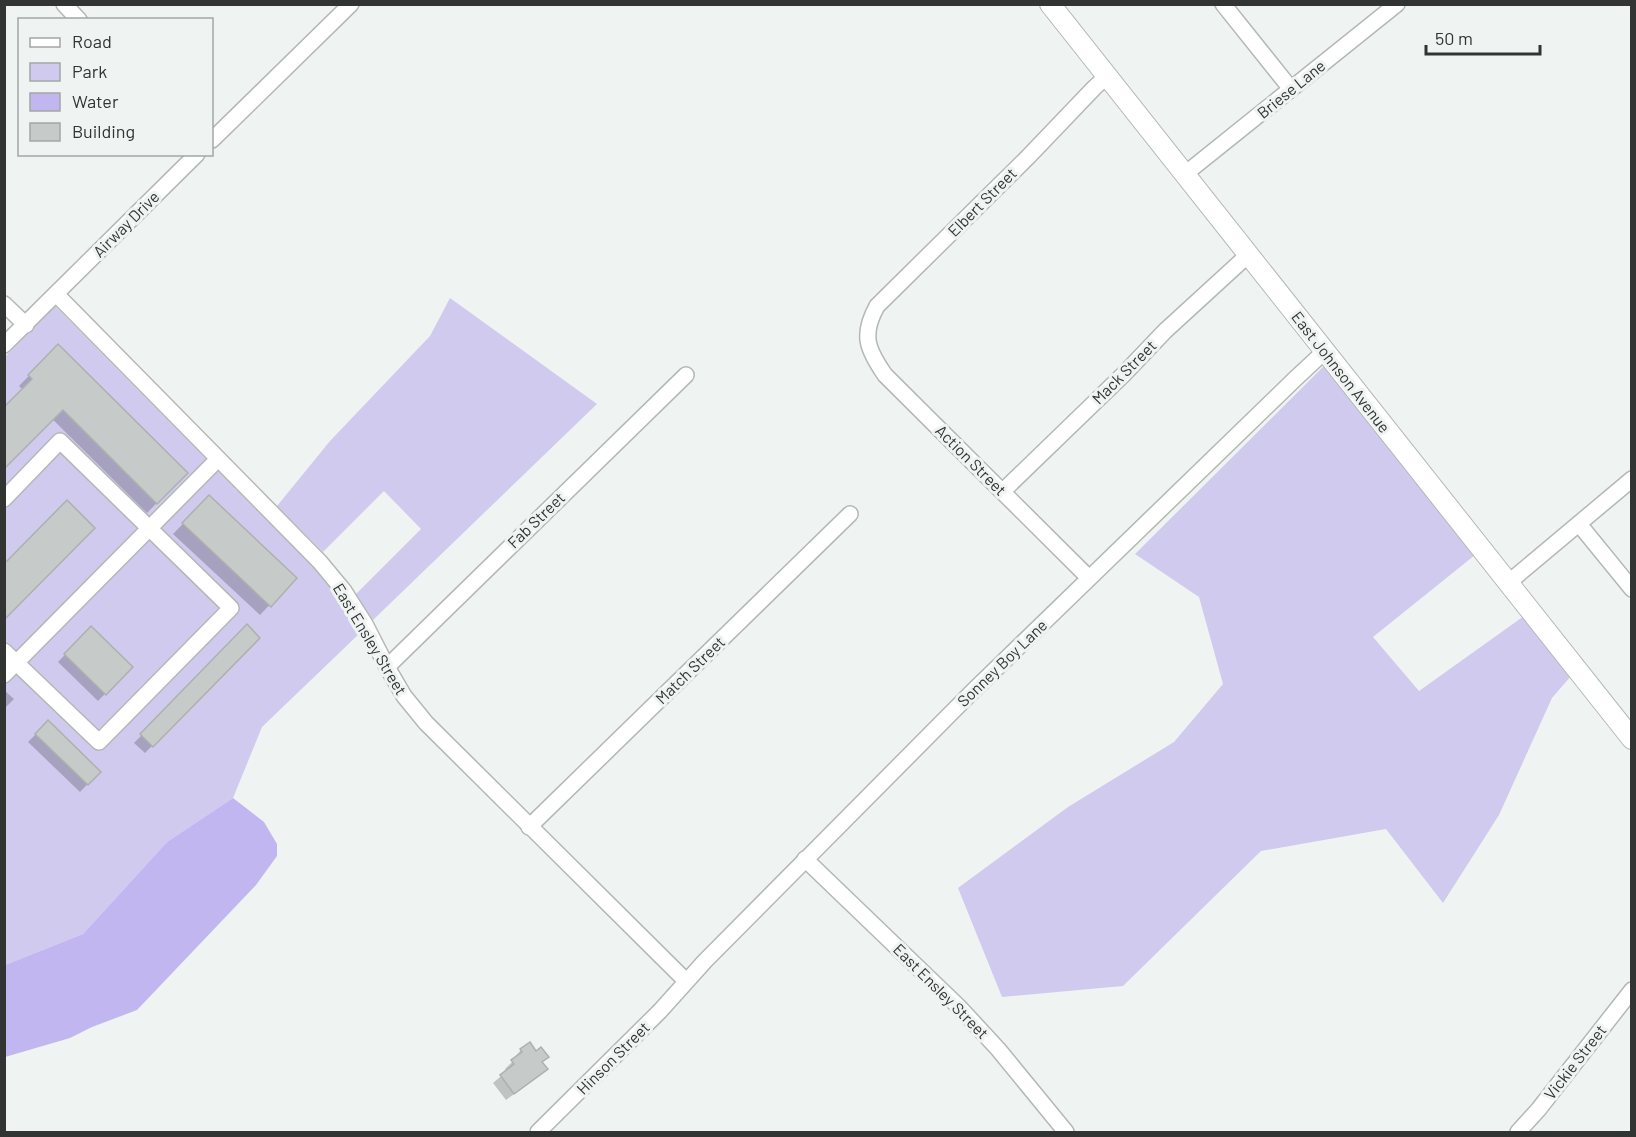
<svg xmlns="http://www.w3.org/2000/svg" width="1636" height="1137" viewBox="0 0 1636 1137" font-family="Barlow,sans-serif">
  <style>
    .green { fill: #d0caee }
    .water { fill: #c1b6ef }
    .shadow { fill: #0003 }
    .building { fill: #c6cbc9; stroke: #acb1ae; stroke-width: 1.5 }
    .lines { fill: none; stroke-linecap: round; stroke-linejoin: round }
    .minor-casing { stroke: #b3b8b6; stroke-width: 18 }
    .major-casing { stroke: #b3b8b6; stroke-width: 22 }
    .minor { stroke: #fff; stroke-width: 15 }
    .major { stroke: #fff; stroke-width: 20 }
    .labels { text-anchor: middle; stroke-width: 6; stroke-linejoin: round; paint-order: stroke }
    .street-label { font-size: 16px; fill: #323433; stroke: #eff4f2 }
  </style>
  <rect width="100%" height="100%" fill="#eff4f2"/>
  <g class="green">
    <path d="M 450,298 L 597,404 L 373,620 L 356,594 L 421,529 L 384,491 L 323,552 L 277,506 L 330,441 L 430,336 Z"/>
    <path d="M 55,306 L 314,568 L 337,596 L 360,633 L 262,727 L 233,798 L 167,842 L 83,934 L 5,965 L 5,357 Z"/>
    <path d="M 1325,365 L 1475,555 L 1373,637 L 1419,691 L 1524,616 L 1571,676 L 1552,698 L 1499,815 L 1443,903 L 1386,829 L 1261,851 L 1123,986 L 1002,997 L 958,888 L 1068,807 L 1174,742 L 1223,684 L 1199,597 L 1135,554 Z"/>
  </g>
  <path class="water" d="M 233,798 L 264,822 L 277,844 L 277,856 L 256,885 L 137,1010 L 92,1027 L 70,1038 L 5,1057 L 5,965 L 83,934 L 167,842 Z"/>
  <g class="shadow">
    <path d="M 58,346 L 186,473 L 147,513 L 19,386 Z"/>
    <path d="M 209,497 L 295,578 L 260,615 L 173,534 Z"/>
    <path d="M 247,627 L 258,638 L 145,753 L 134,743 Z"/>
    <path d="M 91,628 L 131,667 L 98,701 L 58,662 Z"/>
    <path d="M 4,690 L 14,699 L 4,709 Z"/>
    <path d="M 48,722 L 99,772 L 80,792 L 28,742 Z"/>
    <path d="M 521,1050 L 541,1063 L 546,1069 L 539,1076 L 506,1100 L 493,1083 L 507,1071 L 505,1069 L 515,1059 L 514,1058 Z"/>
  </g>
  <g class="building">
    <path d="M 58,344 L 188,473 L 157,504 L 63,410 L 4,469 L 4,407 L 32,379 L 28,375 Z"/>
    <path d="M 209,495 L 297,578 L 271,607 L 182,523 Z"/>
    <path d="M 67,500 L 95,528 L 4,620 L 4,564 Z"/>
    <path d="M 247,624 L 260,638 L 153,747 L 140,734 Z"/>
    <path d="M 91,626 L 133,667 L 106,695 L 64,654 Z"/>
    <path d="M 48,720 L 101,772 L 88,785 L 35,734 Z"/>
    <path d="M 530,1042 L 536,1051 L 541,1047 L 549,1057 L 542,1062 L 548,1069 L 514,1094 L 500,1075 L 514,1064 L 511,1060 L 522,1052 L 520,1049 Z"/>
  </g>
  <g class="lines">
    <defs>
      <g id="minor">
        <path d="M 64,4 L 79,20"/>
        <path d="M 1223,4 L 1291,89"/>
        <path d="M 212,140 L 351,4"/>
        <path d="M 1185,174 L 1397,4"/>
        <path d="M 56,294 L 320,562 L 344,591 L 365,624 L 387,667 L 404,696 L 426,723 L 686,981"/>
        <path d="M 4,304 L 26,325"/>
        <path d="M 4,345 L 197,154"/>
        <path d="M 1003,491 L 1124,374 L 1165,331 L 1248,255"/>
        <path d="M 4,499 L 60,441 L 231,608 L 99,742 L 4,651"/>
        <path d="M 1579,524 L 1632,589"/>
        <path d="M 1089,578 L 885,375 C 867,349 861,335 877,306 L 1028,157 L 1094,88 L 1107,76"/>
        <path d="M 1508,583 L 1632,479"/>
        <path d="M 387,667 L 686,375"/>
        <path d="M 4,675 L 218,459"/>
        <path d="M 529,827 L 850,514"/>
        <path d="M 805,859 L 960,1008 L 998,1049 L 1066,1132"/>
        <path d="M 538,1132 L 660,1011 L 705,961 L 973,691 L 1296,378 L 1325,351"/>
        <path d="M 1518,1132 L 1538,1110 L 1632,990"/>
      </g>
      <path id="major" d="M 1050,4 L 1632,739"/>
    </defs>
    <use href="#minor" class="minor-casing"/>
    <use href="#major" class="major-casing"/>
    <use href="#minor" class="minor"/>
    <use href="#major" class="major"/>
  </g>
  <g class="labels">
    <g class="street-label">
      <text transform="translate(1291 89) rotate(-39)" y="6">Briese Lane</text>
      <text transform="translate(982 202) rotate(-45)" y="6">Elbert Street</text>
      <text transform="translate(126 224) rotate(-45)" y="6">Airway Drive</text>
      <text transform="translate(1124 372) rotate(-45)" y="6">Mack Street</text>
      <text transform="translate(1341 372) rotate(52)" y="6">East Johnson Avenue</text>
      <text transform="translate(971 460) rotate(45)" y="6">Action Street</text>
      <text transform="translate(536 520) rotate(-44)" y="6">Fab Street</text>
      <text transform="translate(370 639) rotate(59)" y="6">East Ensley Street</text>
      <text transform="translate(1002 663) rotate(-44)" y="6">Sonney Boy Lane</text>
      <text transform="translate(690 670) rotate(-44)" y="6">Match Street</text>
      <text transform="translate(941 991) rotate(45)" y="6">East Ensley Street</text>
      <text transform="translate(613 1058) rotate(-45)" y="6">Hinson Street</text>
      <text transform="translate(1575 1062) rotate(-52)" y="6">Vickie Street</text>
    </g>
  </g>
  <rect width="1636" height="1137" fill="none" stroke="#323433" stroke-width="12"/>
  <rect x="18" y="18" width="195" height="138" fill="#eff4f2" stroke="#a3a7a6" stroke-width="1.5"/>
  <rect x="30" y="38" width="30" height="9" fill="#ffffff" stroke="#a3a7a6" stroke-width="1.5"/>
  <text x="72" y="48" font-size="18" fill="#323433">Road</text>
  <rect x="30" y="63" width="30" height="18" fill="#d0caee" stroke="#a3a7a6" stroke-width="1.5"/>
  <text x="72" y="78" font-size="18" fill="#323433">Park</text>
  <rect x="30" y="93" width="30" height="18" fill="#c1b6ef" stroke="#a3a7a6" stroke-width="1.5"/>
  <text x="72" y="108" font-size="18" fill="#323433">Water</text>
  <rect x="30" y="123" width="30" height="18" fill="#c6cbc9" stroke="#a3a7a6" stroke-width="1.5"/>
  <text x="72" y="138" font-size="18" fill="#323433">Building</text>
  <path d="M1426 45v9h114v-9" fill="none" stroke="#323433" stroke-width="3"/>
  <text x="1435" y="45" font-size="18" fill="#323433" stroke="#eff4f2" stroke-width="4.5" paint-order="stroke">50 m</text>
</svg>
